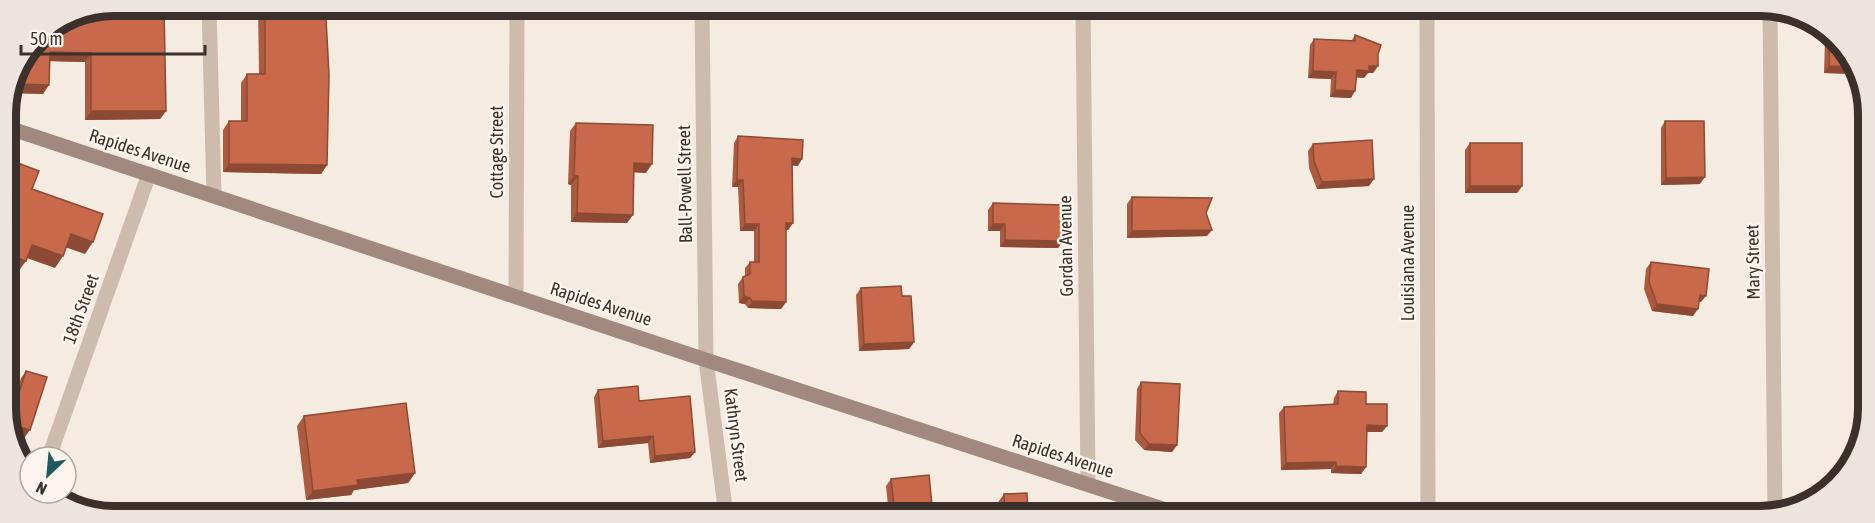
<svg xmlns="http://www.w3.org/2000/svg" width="1875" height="523" viewBox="0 0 1875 523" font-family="'Asap Condensed',sans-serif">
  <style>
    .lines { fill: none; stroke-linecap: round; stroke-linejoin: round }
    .minor { stroke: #cdbbac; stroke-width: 15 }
    .secondary { stroke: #a18a7d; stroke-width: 15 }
    .wall { fill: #ac5a40 }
    .shaded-wall { fill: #8c4a34 }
    .building { fill: #c8694b; stroke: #8c4a34; stroke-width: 1.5 }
    .labels { text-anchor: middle; stroke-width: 5; stroke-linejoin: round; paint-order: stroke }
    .street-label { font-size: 18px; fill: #3b302b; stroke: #fbf5ee }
    .rim { fill: none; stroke: #3b302b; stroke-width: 8 }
  </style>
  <rect width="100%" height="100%" fill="#f4ebe1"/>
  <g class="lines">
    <g class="minor">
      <path d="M 209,6 L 214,196"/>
      <path d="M 702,7 L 706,360 L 726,515"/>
      <path d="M 1083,8 L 1088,484"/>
      <path d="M 1427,9 L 1428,516"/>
      <path d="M 1770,10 L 1775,513"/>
      <path d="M 516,297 L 517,7"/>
      <path d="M 49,457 L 149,174"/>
    </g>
    <path class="secondary" d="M 6,127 L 706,360 L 1184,516"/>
  </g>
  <g class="wall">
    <path d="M 258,6 L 322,6 L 327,165 L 321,174 L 223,172 L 223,130 L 229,121 L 241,121 L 241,83 L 247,74 L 259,74 Z"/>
    <path d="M 73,14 L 166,111 L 160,119 L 85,120 L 85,62 L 49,61 L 43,94 L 13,93 Z"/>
    <path d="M 1829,33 L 1837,38 L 1857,74 L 1824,73 L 1825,39 Z"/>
    <path d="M 1355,35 L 1378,54 L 1378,66 L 1373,73 L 1368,73 L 1364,78 L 1356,77 L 1351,98 L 1330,97 L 1331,79 L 1308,78 L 1310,45 L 1314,39 L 1352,40 Z"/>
    <path d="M 1665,121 L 1700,184 L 1661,185 L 1661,128 Z"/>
    <path d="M 576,123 L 646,173 L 634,172 L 627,223 L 571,222 L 571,185 L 568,184 L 570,131 Z"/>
    <path d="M 738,136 L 798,166 L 792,165 L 793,223 L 788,230 L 786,230 L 786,302 L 781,309 L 748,308 L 745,304 L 739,303 L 738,284 L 743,277 L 745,276 L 745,268 L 750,262 L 754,262 L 754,231 L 740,231 L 738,187 L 732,187 L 734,143 Z"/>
    <path d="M 1470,143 L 1522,186 L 1517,193 L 1465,193 L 1465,150 Z"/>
    <path d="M 1313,144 L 1369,186 L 1317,189 L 1309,168 L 1308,151 Z"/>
    <path d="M 1132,197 L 1206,213 L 1207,236 L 1127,238 L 1127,204 Z"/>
    <path d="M 993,203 L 1063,241 L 1058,248 L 1000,247 L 1000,231 L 988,231 L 988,210 Z"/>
    <path d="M 1651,262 L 1701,302 L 1699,302 L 1693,316 L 1652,311 L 1644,289 L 1646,269 Z"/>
    <path d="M 861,288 L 902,296 L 914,342 L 909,349 L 859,351 L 856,295 Z"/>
    <path d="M 26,371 L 25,437 L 8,429 L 8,420 L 21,378 Z"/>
    <path d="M 1141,382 L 1177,445 L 1172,452 L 1144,450 L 1135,440 L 1137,389 Z"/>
    <path d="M 598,390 L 639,401 L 695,452 L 690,458 L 650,463 L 648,443 L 598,448 L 594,397 Z"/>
    <path d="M 1338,391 L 1366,404 L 1387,426 L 1382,432 L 1366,432 L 1366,467 L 1361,474 L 1331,473 L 1331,469 L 1281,470 L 1279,413 L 1284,407 L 1333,405 L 1334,398 Z"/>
    <path d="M 304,416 L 415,473 L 408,483 L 354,490 L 351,495 L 306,500 L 297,426 Z"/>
    <path d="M 891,479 L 933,515 L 889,515 L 886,486 Z"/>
    <path d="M 1004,494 L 1028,515 L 996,515 L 996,505 Z"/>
  </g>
  <g class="shaded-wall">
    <path d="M 50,52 L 91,53 L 85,62 L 44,61 Z"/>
    <path d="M 1369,66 L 1378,66 L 1373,73 L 1368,73 L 1364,78 L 1352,77 L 1357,70 Z"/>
    <path d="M 1829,66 L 1853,67 L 1857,74 L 1824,73 Z"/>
    <path d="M 1313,71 L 1336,72 L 1331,79 L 1308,78 Z"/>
    <path d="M 17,84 L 49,85 L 43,94 L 13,93 Z"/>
    <path d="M 1335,90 L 1355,91 L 1351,98 L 1330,97 Z"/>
    <path d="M 91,111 L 166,111 L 160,119 L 85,120 Z"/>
    <path d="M 792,158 L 802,159 L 798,166 L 787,165 Z"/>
    <path d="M 634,163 L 652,164 L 646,173 L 628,172 Z"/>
    <path d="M 229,164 L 327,165 L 321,174 L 223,172 Z"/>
    <path d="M 574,176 L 578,176 L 571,185 L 568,184 Z"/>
    <path d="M 1705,177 L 1700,184 L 1661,185 L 1666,178 Z"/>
    <path d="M 1374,179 L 1369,186 L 1317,189 L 1322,182 Z"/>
    <path d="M 737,180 L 743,180 L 738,187 L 732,187 Z"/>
    <path d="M 1470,186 L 1522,186 L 1517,193 L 1465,193 Z"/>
    <path d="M 577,213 L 633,215 L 627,223 L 571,222 Z"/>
    <path d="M 786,223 L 793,223 L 788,230 L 782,230 Z"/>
    <path d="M 745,224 L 759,224 L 754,231 L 740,231 Z"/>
    <path d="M 993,224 L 1005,224 L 1000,231 L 988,231 Z"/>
    <path d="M 1212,230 L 1207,236 L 1127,238 L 1132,231 Z"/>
    <path d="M 71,234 L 93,242 L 85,254 L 62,246 Z"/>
    <path d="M 1005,240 L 1063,241 L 1058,248 L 1000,247 Z"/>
    <path d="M 32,245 L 63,256 L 55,268 L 24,257 Z"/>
    <path d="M 7,254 L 26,261 L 18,272 L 7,269 Z"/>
    <path d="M 1700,295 L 1706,296 L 1701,302 L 1695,302 Z"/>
    <path d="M 744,296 L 750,298 L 745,304 L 739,303 Z"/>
    <path d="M 752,301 L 786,302 L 781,309 L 748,308 Z"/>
    <path d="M 1657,304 L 1698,309 L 1693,316 L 1652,311 Z"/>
    <path d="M 914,342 L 909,349 L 859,351 L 864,344 Z"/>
    <path d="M 9,424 L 30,430 L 25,437 L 10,432 L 8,429 L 8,426 Z"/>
    <path d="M 1367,425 L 1387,426 L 1382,432 L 1362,432 Z"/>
    <path d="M 653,436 L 648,443 L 598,448 L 603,441 Z"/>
    <path d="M 1149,444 L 1177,445 L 1172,452 L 1144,450 Z"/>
    <path d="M 695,452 L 690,458 L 650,463 L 655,456 Z"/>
    <path d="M 1336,462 L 1331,469 L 1281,470 L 1286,463 Z"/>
    <path d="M 1336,466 L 1366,467 L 1361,474 L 1331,473 Z"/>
    <path d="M 415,473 L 408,483 L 354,490 L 351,495 L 306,500 L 313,491 L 357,480 Z"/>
  </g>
  <g class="building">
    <path d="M 114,6 L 164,6 L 166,111 L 91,111 L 91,53 L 50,52 L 49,85 L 17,84 L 38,38 L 73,14 Z"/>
    <path d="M 265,6 L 322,6 L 322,18 L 326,18 L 329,75 L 327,165 L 229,164 L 229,121 L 247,121 L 247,74 L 265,74 Z"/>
    <path d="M 1830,34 L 1837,38 L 1853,67 L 1829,66 Z"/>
    <path d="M 1355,35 L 1381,45 L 1378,54 L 1378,66 L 1369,66 L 1369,71 L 1357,70 L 1355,91 L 1335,90 L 1336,72 L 1313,71 L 1314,39 L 1355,41 Z"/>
    <path d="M 1665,121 L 1704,121 L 1705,177 L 1666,178 Z"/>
    <path d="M 576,123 L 653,125 L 652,164 L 634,163 L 633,215 L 577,213 L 578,176 L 574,176 Z"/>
    <path d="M 738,136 L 803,140 L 802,159 L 792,158 L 793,223 L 786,223 L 786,302 L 752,301 L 750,298 L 744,296 L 743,277 L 750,274 L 750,262 L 759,262 L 759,224 L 745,224 L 743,180 L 737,180 Z"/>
    <path d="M 1372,140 L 1374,179 L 1322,182 L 1314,161 L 1313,144 Z"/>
    <rect x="1470" y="143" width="52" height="43"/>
    <path d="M 7,159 L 39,171 L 32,189 L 103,214 L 93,242 L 71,234 L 63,256 L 32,245 L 26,261 L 7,254 Z"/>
    <path d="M 1132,197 L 1212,198 L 1206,213 L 1212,230 L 1132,231 Z"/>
    <path d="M 993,203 L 1063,205 L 1063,241 L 1005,240 L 1005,224 L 993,224 Z"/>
    <path d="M 1651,262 L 1709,269 L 1706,296 L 1700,295 L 1698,309 L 1657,304 L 1649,282 Z"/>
    <path d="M 901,286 L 902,296 L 911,296 L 914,342 L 864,344 L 861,288 Z"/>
    <path d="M 26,371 L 47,377 L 30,430 L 9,424 Z"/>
    <path d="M 1141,382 L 1180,384 L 1177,445 L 1149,444 L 1140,433 Z"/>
    <path d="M 638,386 L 639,401 L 690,396 L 695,452 L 655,456 L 653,436 L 603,441 L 598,390 Z"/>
    <path d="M 1338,391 L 1366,392 L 1366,404 L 1387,404 L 1387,426 L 1367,425 L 1366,467 L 1336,466 L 1336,462 L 1286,463 L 1284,407 L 1338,404 Z"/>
    <path d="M 406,403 L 415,473 L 357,480 L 358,485 L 313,491 L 304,416 Z"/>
    <path d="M 929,475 L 933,515 L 895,515 L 891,479 Z"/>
    <path d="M 1027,493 L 1028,515 L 1005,515 L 1004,494 Z"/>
  </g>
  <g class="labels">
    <g class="street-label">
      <text transform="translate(140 151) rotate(18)" y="6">Rapides Avenue</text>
      <text transform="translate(497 152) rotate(-90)" y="6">Cottage Street</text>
      <text transform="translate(685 184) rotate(-91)" y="6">Ball-Powell Street</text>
      <text transform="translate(1066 246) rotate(-91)" y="6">Gordan Avenue</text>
      <text transform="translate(1753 262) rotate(-91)" y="6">Mary Street</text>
      <text transform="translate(1408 263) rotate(-90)" y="6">Louisiana Avenue</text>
      <text transform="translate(601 304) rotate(18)" y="6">Rapides Avenue</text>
      <text transform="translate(81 309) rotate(-70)" y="6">18th Street</text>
      <text transform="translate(736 435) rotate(83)" y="6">Kathryn Street</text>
      <text transform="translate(1063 456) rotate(18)" y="6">Rapides Avenue</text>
    </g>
  </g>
  <path d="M0 0H1875V523H0ZM114 16H1760A98 98 0 0 1 1858 114V408A98 98 0 0 1 1760 506H114A98 98 0 0 1 16 408V114A98 98 0 0 1 114 16Z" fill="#ece5de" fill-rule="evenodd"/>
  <path class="rim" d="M114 16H1760A98 98 0 0 1 1858 114V408A98 98 0 0 1 1760 506H114A98 98 0 0 1 16 408V114A98 98 0 0 1 114 16Z"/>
  <g transform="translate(48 475) rotate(206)"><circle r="28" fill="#fbf5ee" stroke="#aea6a0" stroke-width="1.5"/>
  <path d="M0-4.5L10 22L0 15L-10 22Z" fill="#1f5a5e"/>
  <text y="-9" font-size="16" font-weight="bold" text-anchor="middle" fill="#3b302b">N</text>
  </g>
  <path d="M21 45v9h184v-9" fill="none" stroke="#3b302b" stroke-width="3"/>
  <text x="30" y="45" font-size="18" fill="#3b302b" stroke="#fbf5ee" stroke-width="4.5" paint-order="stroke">50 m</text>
</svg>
